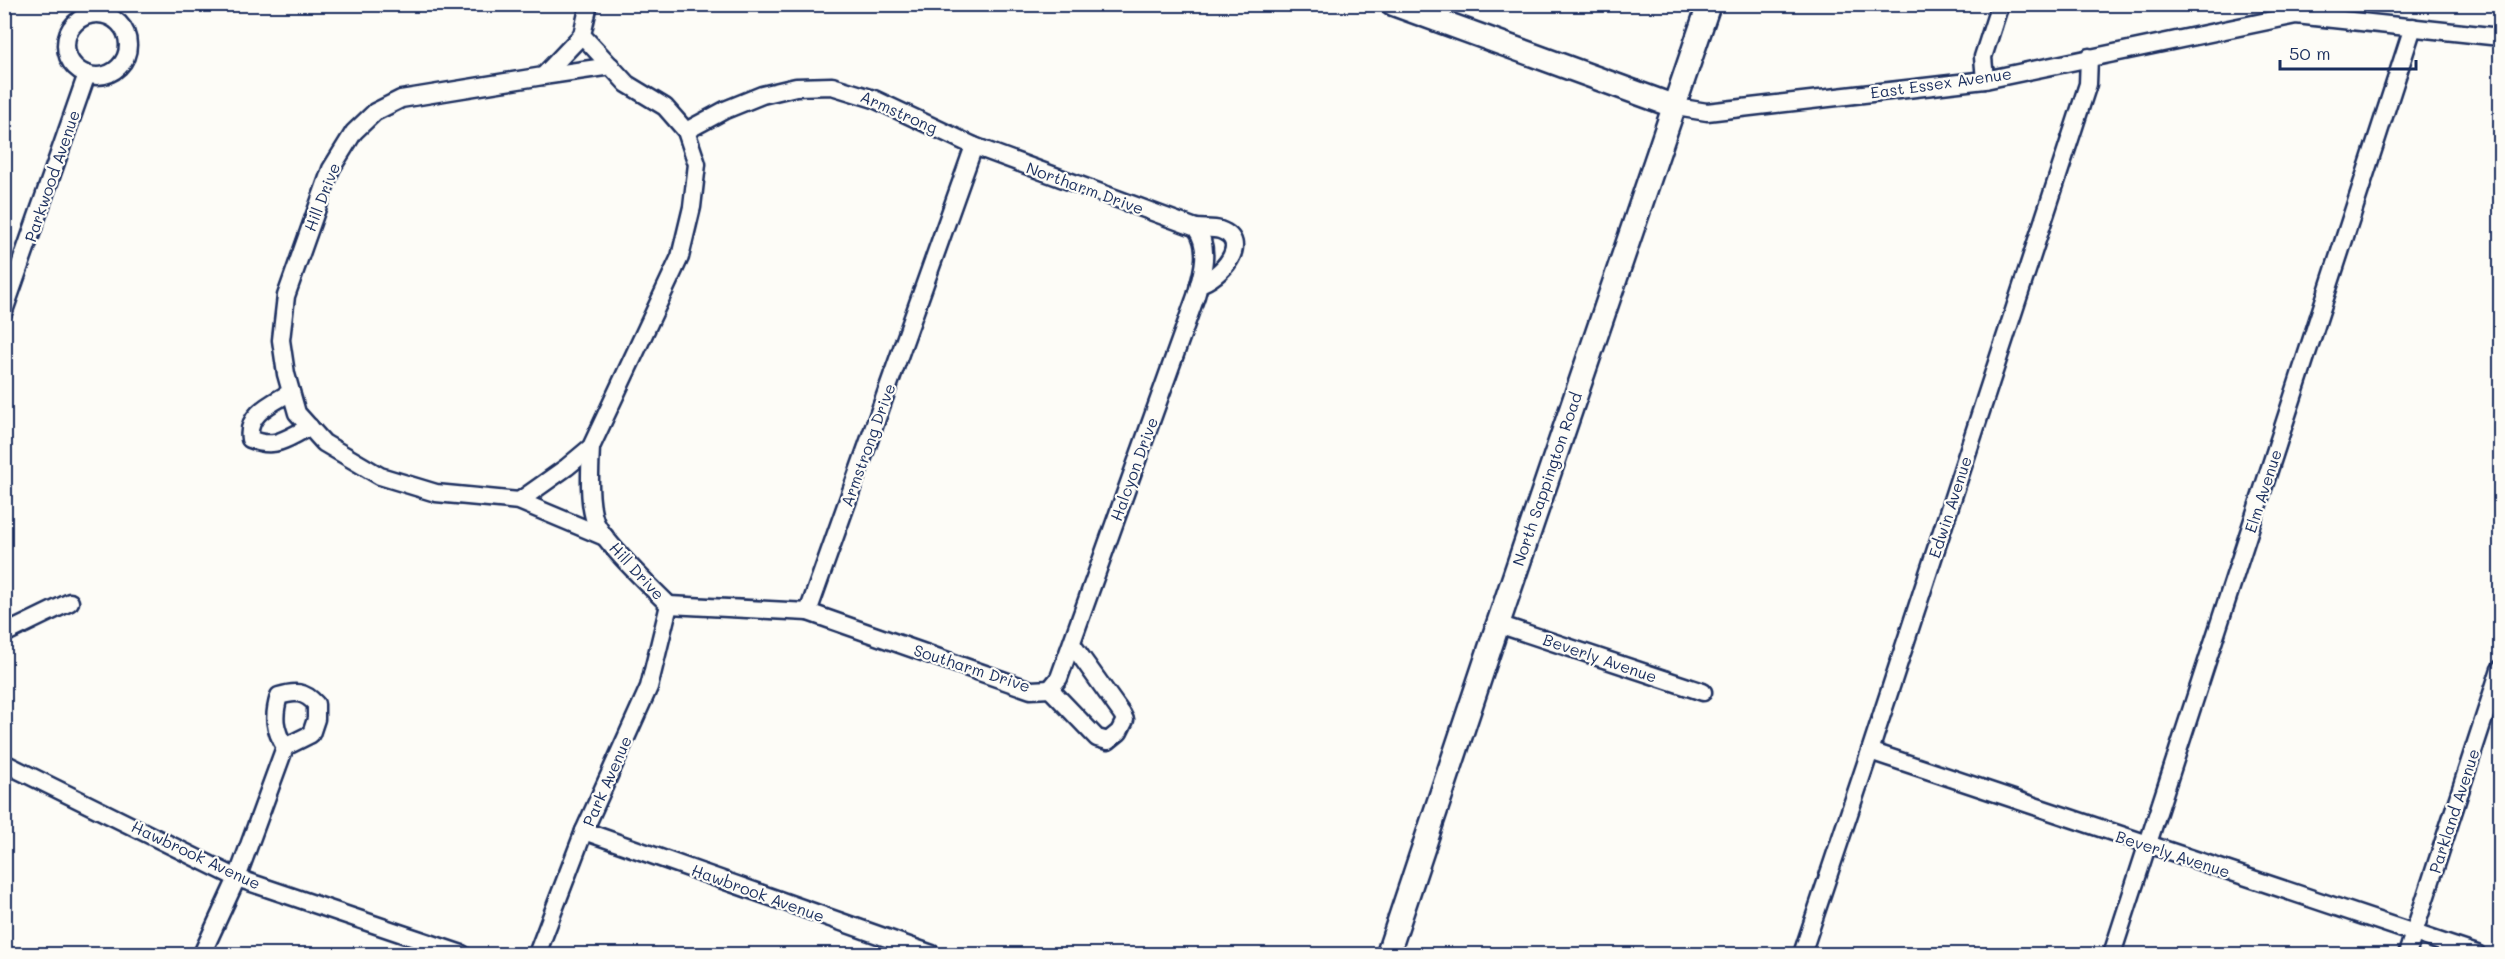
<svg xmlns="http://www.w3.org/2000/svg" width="2505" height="959" viewBox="0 0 2505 959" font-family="Mali,sans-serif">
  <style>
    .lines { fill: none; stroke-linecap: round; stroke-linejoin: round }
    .street-casing { stroke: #1b2f5e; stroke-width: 21 }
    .secondary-casing { stroke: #1b2f5e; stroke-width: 27 }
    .street { stroke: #fdfcf7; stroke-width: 16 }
    .secondary { stroke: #fdfcf7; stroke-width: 22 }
    .labels { text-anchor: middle; stroke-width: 4.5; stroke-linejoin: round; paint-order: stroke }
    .street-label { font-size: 16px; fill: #1b2f5e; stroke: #fdfcf7 }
  </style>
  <rect width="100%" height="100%" fill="#fdfcf7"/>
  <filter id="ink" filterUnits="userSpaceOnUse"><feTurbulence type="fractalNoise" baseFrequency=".0167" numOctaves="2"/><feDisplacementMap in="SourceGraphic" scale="12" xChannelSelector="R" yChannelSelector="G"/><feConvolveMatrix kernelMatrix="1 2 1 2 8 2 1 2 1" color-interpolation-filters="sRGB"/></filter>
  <g filter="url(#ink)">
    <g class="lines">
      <defs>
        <g id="street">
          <circle cx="97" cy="45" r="31"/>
          <path d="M 582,35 L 543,76 L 401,99 L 375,112 L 354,132 L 331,169 L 286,296 L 281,340 L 286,374 L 297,413 L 324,443 L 380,476 L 436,493 L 519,501 L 605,537"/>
          <path d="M 543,76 L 611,66"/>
          <path d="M 1985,80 L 1983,57 L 2000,4"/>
          <path d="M 1676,107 L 1707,112 L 1985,80 L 2296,15 L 2500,37"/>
          <path d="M 686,131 L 725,110 L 762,95 L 796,87 L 832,86 L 874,99 L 974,146 L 1196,228 C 1211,249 1202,274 1196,296 L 1059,678 L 1050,689"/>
          <path d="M 1196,228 C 1204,229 1213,228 1220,230 C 1253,242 1220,278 1199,284"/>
          <path d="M 4,311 L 87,74"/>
          <path d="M 291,392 C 273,403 246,413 250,439 C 276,450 286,438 310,427"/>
          <path d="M 591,447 C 590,469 588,501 595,521 C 604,543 651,587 669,605"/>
          <path d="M 519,501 L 567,467 L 591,447 L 680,257 L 692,207 L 697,164 L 686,131 L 665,107 L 627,84 L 582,35 L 589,4"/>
          <path d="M 669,605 L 808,612 L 1031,690 L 1050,689"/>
          <path d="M 808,612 L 974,146"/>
          <path d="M 1498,624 L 1703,692"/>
          <path d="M 4,634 L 70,602"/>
          <path d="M 1050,689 L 1097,738 L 1108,741 L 1119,732 L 1125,720 L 1122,714 L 1072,644"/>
          <path d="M 1870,751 L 2477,954"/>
          <path d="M 4,763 L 237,878 L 462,954"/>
          <path d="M 584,831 L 932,954"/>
          <path d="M 202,954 L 237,878 L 285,747 L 311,734 L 316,719 L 316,704 C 304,691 295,691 279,696 C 273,716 274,729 285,747"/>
          <path d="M 537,954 L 584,831 L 649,687 L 669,605"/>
          <path d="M 1802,954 L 1870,751 L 2088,84 L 2089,57"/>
          <path d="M 2112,954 L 2413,27"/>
          <path d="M 2407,954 L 2500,669"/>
        </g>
        <g id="secondary">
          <path d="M 1393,4 L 1676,107"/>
          <path d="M 1388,954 L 1498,624 L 1709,4"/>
        </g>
      </defs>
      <use href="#street" class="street-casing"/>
      <use href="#secondary" class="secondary-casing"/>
      <use href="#street" class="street"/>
      <use href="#secondary" class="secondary"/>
    </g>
  </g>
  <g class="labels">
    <g class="street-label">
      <text transform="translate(1941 83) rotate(-8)" y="6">East Essex Avenue</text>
      <text transform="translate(899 112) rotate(24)" y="6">Armstrong</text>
      <text transform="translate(52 176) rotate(-71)" y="6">Parkwood Avenue</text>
      <text transform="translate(1085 188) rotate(20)" y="6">Northarm Drive</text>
      <text transform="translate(322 197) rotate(-69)" y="6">Hill Drive</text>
      <text transform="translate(868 445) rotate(-70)" y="6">Armstrong Drive</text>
      <text transform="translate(1134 469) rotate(-70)" y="6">Halcyon Drive</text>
      <text transform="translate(1547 479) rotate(-71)" y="6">North Sappington Road</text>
      <text transform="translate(2263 491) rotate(-72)" y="6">Elm Avenue</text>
      <text transform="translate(1950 507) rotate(-72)" y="6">Edwin Avenue</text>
      <text transform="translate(637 571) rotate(47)" y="6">Hill Drive</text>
      <text transform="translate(1600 658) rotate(19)" y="6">Beverly Avenue</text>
      <text transform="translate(972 668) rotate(18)" y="6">Southarm Drive</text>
      <text transform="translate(607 781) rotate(-66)" y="6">Park Avenue</text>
      <text transform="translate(2454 811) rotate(-72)" y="6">Parkland Avenue</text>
      <text transform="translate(2173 854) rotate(18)" y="6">Beverly Avenue</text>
      <text transform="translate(196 855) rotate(25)" y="6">Hawbrook Avenue</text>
      <text transform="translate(758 893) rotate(20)" y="6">Hawbrook Avenue</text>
    </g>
  </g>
  <rect width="2505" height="959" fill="none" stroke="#fdfcf7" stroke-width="24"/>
  <rect x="12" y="12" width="2481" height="935" fill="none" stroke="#1b2f5e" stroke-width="2" filter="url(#ink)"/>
  <path d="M2280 60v9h136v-9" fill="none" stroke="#1b2f5e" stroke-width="3"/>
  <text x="2289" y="60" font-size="18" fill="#1b2f5e" stroke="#fdfcf7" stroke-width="4.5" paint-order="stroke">50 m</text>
</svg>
